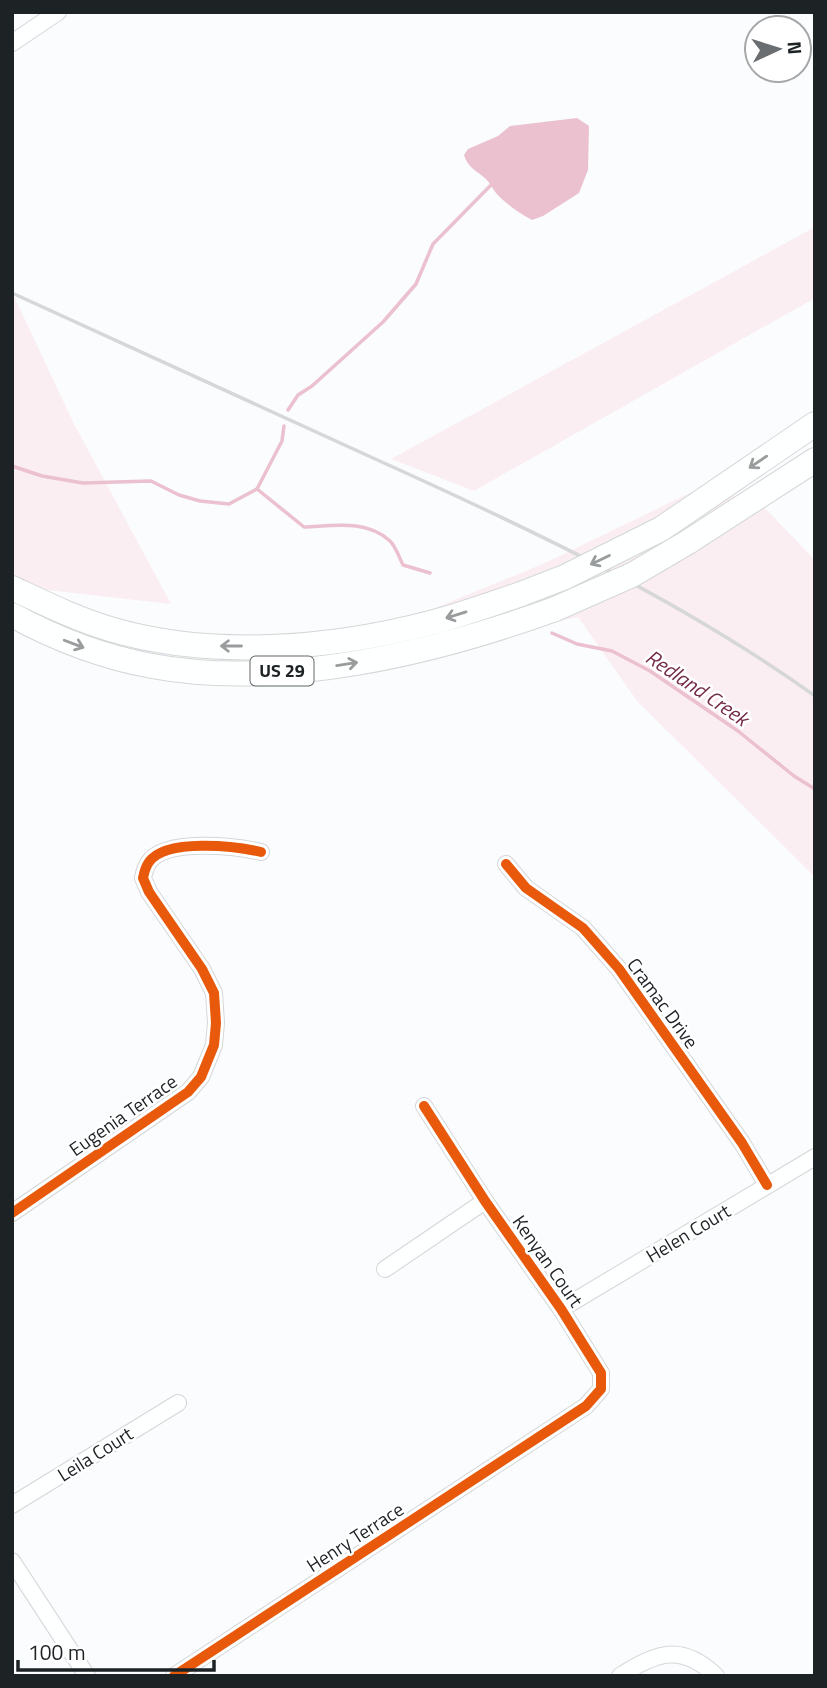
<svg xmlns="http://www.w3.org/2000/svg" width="827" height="1688" viewBox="0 0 827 1688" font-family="'Titillium Web',sans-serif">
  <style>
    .green { fill: #fbeef3 }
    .water { fill: #ebc0cf }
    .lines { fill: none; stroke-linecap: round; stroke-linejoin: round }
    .stream { stroke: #ebc0cf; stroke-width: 3.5 }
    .street-casing { stroke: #d4d7d9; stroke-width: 18 }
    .primary-casing { stroke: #d4d7d9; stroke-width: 26 }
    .street { stroke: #feffff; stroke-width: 16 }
    .primary { stroke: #feffff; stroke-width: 24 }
    .rail { stroke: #d6d7d7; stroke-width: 3.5 }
    .primary-bridge-casing { stroke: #d4d7d9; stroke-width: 26; stroke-linecap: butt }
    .primary-bridge { stroke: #feffff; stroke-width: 24 }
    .cycleway-casing { stroke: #fff; stroke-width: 15 }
    .cycleway { stroke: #e8590c; stroke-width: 10 }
    .oneway { stroke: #999c9d }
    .labels { text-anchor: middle; stroke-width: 5; stroke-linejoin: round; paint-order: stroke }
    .shield { fill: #fff; stroke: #616466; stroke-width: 2 }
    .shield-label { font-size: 18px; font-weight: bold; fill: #1d2225 }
    .street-label { font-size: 19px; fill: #1d2225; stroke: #fff }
    .water-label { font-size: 21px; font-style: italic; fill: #752c49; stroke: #fff }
  </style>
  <rect width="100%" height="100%" fill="#fafcfd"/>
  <g class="green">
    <path d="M 815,227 L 815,298 L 474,491 L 391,459 Z"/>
    <path d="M 12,292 L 73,422 L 171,604 L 12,586 Z"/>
    <path d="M 700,488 L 758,501 L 815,560 L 815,877 L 637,701 L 578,617 L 551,623 L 423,613 L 545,563 Z"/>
  </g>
  <path class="water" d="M 577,118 L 589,126 L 588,170 L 579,193 L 543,216 L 532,220 C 519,213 506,204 496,193 C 492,188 490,183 486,179 C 476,170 468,168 464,155 L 468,149 L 498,136 L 510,126 Z"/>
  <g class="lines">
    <g class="stream">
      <path d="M 288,410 L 298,395 L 312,386 L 383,322 L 416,284 L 433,244 L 491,185"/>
      <path d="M 12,466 L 42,476 L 83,483 L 151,481 L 179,495 L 200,501 L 229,504 L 257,489"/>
      <path d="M 257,489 L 304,527 C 333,526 366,519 390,541 C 396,547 399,557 403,565 L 430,573"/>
      <path d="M 257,489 L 282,441 L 284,426"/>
      <path d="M 552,633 L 577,644 L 612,651 L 650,671 L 738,731 L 794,776 L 815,789"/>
    </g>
    <defs>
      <g id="street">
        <path d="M 12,43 L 58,12"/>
        <path d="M 506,864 L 526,888 L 583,928 L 619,969 L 742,1143 L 767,1185"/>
        <path d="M 12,1213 L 188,1092 L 201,1077 L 214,1045 L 216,1023 L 214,993 L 202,969 L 149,892 L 143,878 C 144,873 146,866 149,862 C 166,838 235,846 261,852"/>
        <path d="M 385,1269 L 485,1201"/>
        <path d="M 561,1309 L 815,1157"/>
        <path d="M 12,1505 L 178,1403"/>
        <path d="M 12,1561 L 87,1676"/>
        <path d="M 174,1676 L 586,1406 L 601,1389 L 601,1373 L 561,1309 L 485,1201 L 424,1106"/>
        <path d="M 620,1676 C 656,1652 682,1643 716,1676"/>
      </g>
      <g id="primary">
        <path d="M 661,529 L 815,424"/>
        <path d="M 688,542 L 815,460"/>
        <path d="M 12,588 C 44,603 76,619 110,629 C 210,659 330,649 430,623 C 461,615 491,604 521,594"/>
        <path d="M 12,615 C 56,639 103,657 152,666 C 280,690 434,653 555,609"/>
      </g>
    </defs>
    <use href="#street" class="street-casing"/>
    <use href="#primary" class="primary-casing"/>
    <use href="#street" class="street"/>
    <use href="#primary" class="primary"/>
    <path class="rail" d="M 12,293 C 133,348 253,403 373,458 C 526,527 678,598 815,696"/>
    <defs>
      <g id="primary-bridge">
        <path d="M 521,594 L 565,577 L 661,529"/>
        <path d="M 555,609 L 632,575 L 688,542"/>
      </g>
    </defs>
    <use href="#primary-bridge" class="primary-bridge-casing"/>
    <use href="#primary-bridge" class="primary-bridge"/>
    <defs>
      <g id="cycleway">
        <path d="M 506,864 L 526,888 L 583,928 L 619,969 L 742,1143 L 767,1185"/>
        <path d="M 12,1213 L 188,1092 L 201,1077 L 214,1045 L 216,1023 L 214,993 L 202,969 L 149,892 L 143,878 C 144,873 146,866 149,862 C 166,838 235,846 261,852"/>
        <path d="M 174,1676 L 586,1406 L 601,1389 L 601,1373 L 561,1309 L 485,1201 L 424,1106"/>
      </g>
    </defs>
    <use href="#cycleway" class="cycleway-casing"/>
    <use href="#cycleway" class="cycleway"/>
  </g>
  <defs><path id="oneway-shaft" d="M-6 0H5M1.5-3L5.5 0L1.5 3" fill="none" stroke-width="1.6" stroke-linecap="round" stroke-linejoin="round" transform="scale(1.75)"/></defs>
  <g class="oneway">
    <use href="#oneway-shaft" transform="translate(758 462) rotate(146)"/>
    <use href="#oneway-shaft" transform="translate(600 560) rotate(154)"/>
    <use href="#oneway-shaft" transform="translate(456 615) rotate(163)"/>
    <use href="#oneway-shaft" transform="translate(74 644) rotate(21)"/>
    <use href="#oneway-shaft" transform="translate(231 646) rotate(180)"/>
    <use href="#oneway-shaft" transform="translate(347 664) rotate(-9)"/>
  </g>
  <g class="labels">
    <rect class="shield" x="250.5" y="656.5" width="63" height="29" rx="5"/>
    <g class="shield-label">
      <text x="282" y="677">US 29</text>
    </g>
    <g class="street-label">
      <text transform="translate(663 1003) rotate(54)" y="7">Cramac Drive</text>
      <text transform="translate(123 1115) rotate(-35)" y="7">Eugenia Terrace</text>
      <text transform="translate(688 1233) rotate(-31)" y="7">Helen Court</text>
      <text transform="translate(548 1261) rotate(55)" y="7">Kenyan Court</text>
      <text transform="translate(95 1454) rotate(-32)" y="7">Leila Court</text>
      <text transform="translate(355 1537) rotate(-33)" y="7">Henry Terrace</text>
    </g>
    <g class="water-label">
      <text transform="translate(697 688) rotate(34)" y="7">Redland Creek</text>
    </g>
  </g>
  <rect width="827" height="1688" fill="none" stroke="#1d2225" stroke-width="28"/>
  <g transform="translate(778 49) rotate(86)"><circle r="33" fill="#ffffff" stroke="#a5a7a8" stroke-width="2"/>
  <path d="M0-5L12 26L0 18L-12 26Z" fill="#6a6e71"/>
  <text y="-10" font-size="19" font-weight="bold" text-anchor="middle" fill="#1d2225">N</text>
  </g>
  <path d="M18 1660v10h196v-10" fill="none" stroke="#1d2225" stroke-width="3.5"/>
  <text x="28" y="1660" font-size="21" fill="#1d2225" stroke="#ffffff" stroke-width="5" paint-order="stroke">100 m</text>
</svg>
